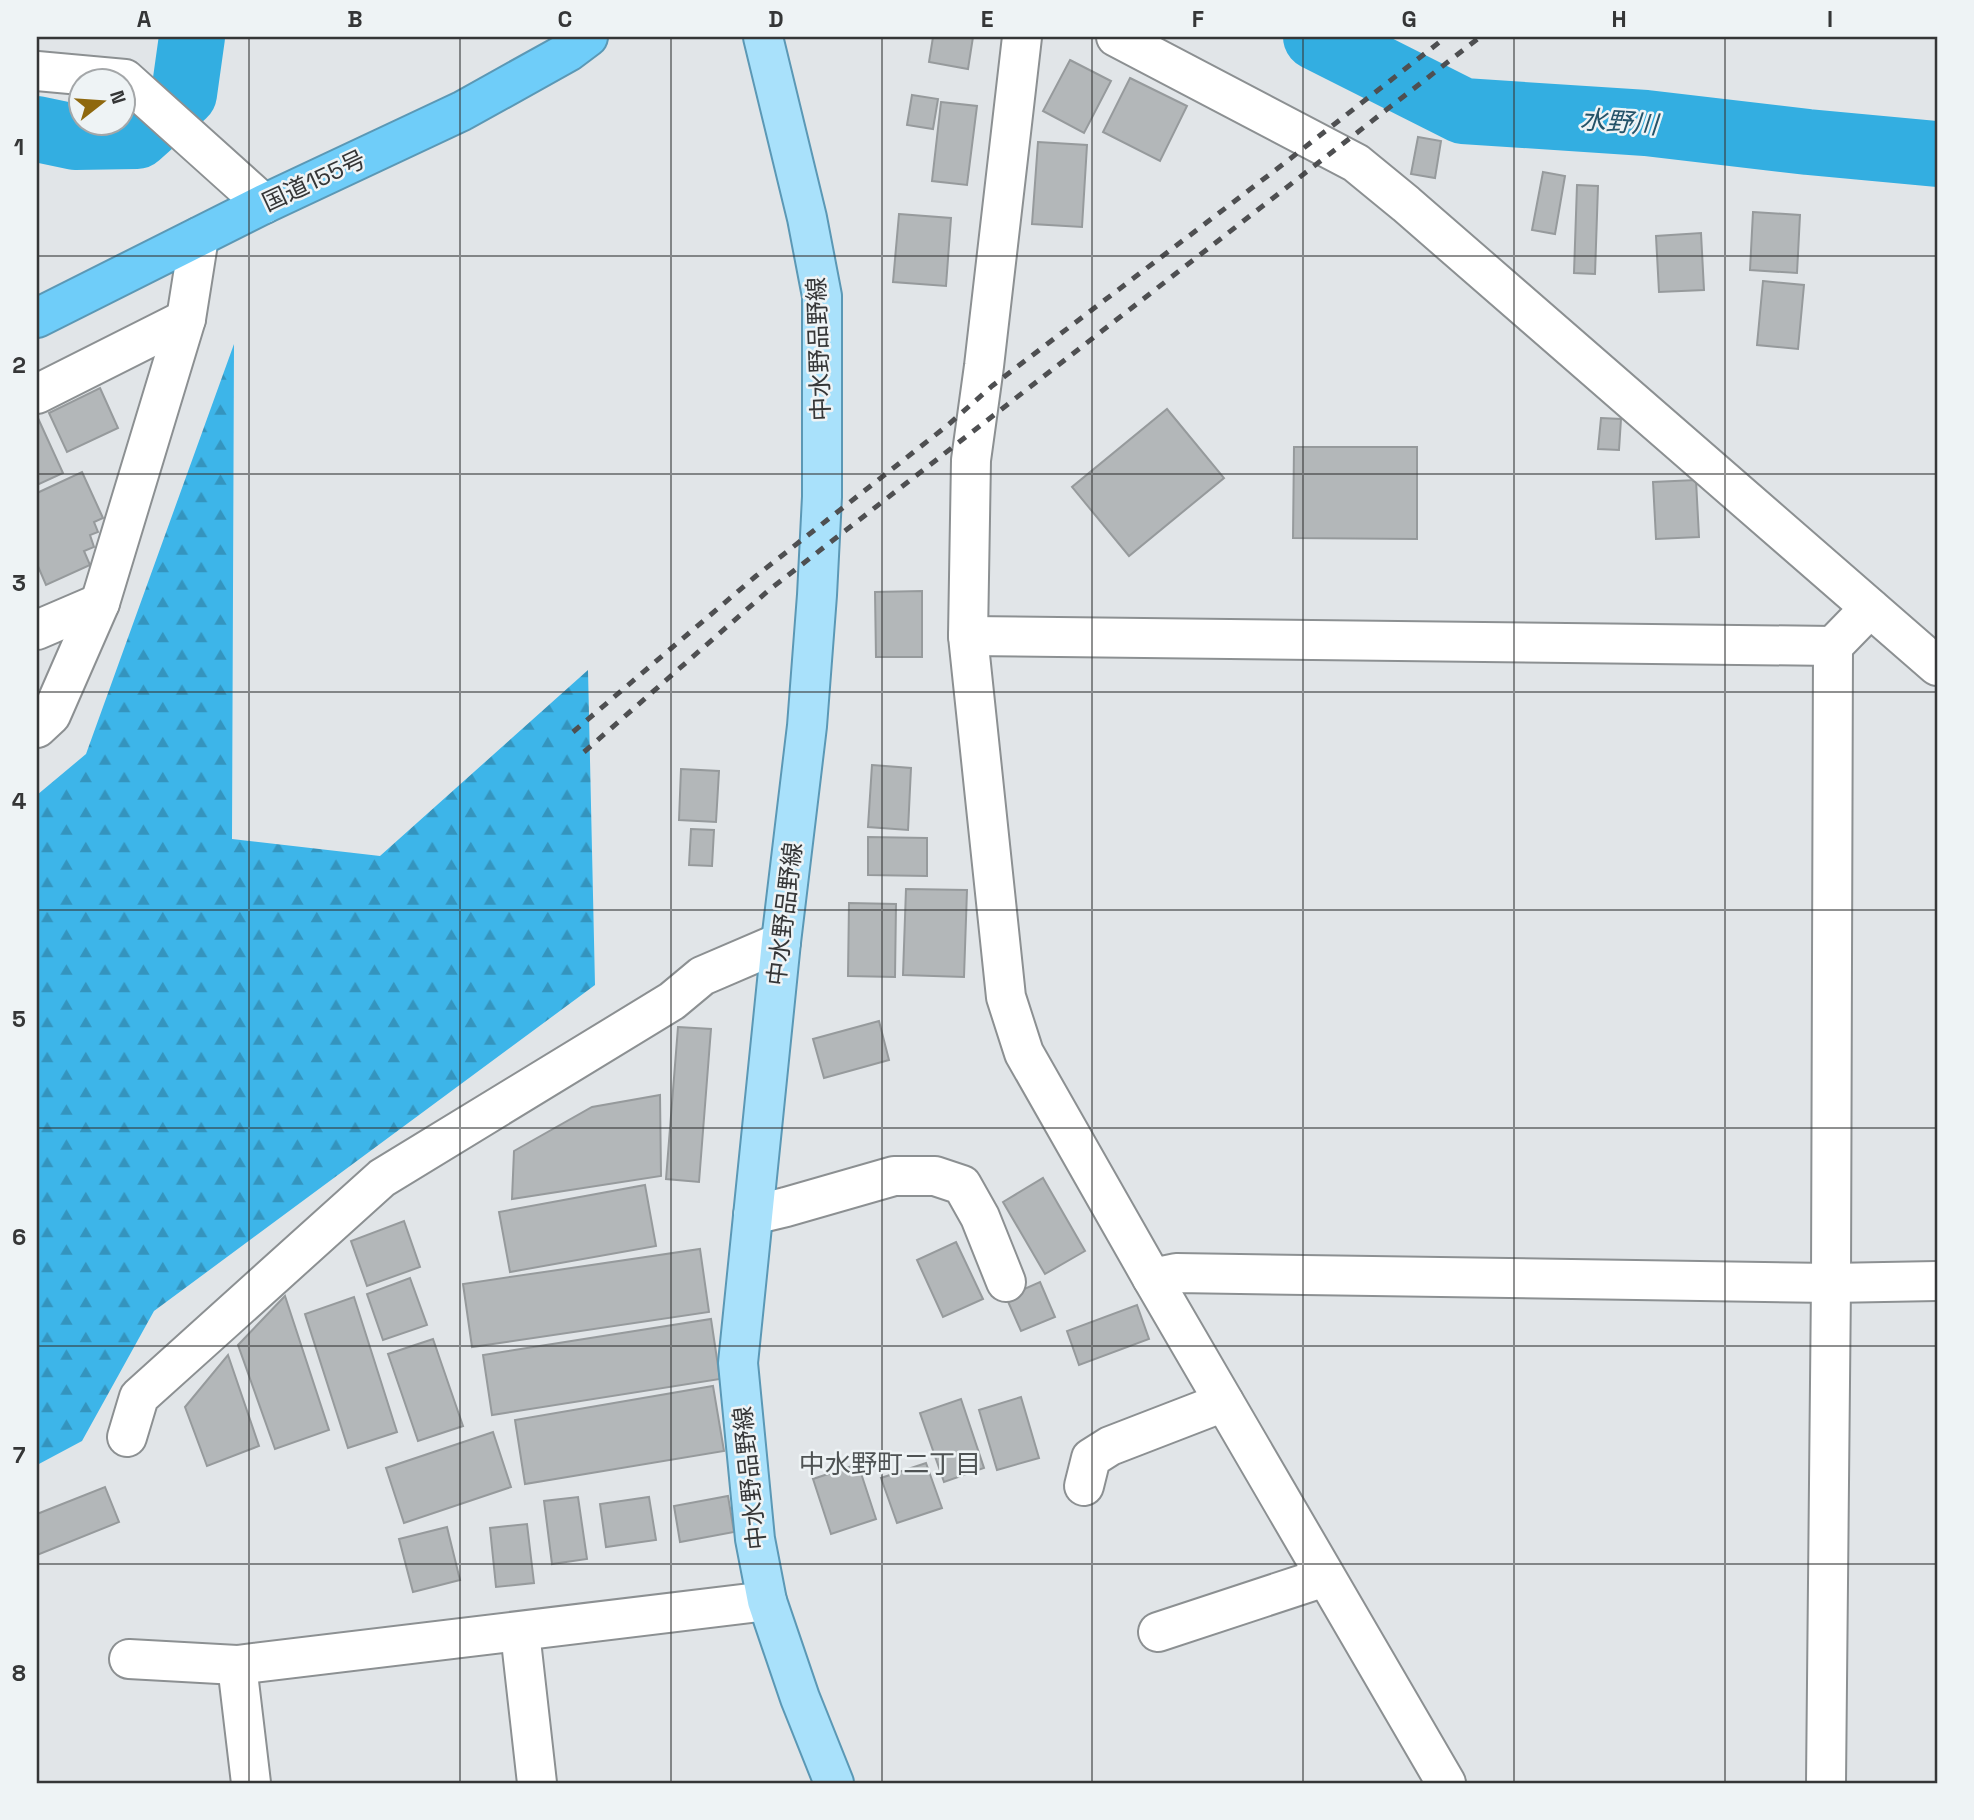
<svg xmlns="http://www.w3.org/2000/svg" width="1974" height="1820" viewBox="0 0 1974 1820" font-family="'Space Grotesk','Noto Sans JP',sans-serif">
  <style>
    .forest { fill: url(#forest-firs) }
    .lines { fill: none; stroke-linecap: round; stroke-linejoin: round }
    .river { stroke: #33aee1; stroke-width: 66 }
    .building { fill: #b3b7b9; stroke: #969a9c; stroke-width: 2 }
    .minor-casing { stroke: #8c9092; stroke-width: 42 }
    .major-casing { stroke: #5b98b5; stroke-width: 42 }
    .highway-casing { stroke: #5b98b5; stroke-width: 42 }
    .minor { stroke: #fff; stroke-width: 38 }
    .major { stroke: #a9e1fb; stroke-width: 38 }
    .highway { stroke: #6fcdf9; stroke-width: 38 }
    .rail { stroke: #4e4f51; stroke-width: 5; stroke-dasharray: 9 9; stroke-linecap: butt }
    .grid { fill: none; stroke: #353637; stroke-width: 2; stroke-opacity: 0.55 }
    .labels { text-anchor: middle; stroke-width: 5; stroke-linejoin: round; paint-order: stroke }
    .street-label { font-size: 24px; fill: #353637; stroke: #eef3f5 }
    .water-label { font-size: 26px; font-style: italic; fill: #245369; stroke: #eef3f5 }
    .neighbourhood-label { font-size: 26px; fill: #4f5354; stroke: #eef3f5 }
    .neatline { fill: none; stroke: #353637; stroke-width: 2.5 }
    .grid-label { font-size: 23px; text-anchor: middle; font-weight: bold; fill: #353637 }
  </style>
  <defs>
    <pattern id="forest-firs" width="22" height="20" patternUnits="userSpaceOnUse" patternTransform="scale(1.75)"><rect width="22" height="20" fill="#3db5e9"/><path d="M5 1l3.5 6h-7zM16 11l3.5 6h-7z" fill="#3494be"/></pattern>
  </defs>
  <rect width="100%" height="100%" fill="#e1e5e8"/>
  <path class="forest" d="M 234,344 L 232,839 L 380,856 L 588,670 L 595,985 L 154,1311 L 82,1441 L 37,1465 L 37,795 L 86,754 Z"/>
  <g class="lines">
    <g class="river">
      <path d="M 1316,37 L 1463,111 L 1646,123 L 1808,142 L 1937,154"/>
      <path d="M 37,129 L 75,137 L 137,136 L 184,94 L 192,37"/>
    </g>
  </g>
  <g class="building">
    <path d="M 933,37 L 973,37 L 968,69 L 929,62 Z"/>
    <path d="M 1070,60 L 1111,81 L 1084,133 L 1043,111 Z"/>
    <path d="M 1130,78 L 1187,106 L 1160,161 L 1103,132 Z"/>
    <path d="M 912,95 L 938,99 L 933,129 L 907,125 Z"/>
    <path d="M 941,102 L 977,106 L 967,185 L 932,181 Z"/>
    <path d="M 1418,137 L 1441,141 L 1435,178 L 1411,174 Z"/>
    <path d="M 1038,142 L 1087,145 L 1082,227 L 1032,224 Z"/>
    <path d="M 1543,172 L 1565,176 L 1555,234 L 1532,230 Z"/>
    <path d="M 1577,185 L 1598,186 L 1595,274 L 1574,273 Z"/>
    <path d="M 1753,212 L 1800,215 L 1797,273 L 1750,270 Z"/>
    <path d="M 899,214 L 951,218 L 946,286 L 893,282 Z"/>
    <path d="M 1701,233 L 1704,290 L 1659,292 L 1656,236 Z"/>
    <path d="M 1763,281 L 1804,285 L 1798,349 L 1757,345 Z"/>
    <path d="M 100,388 L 118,428 L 67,452 L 49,413 Z"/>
    <path d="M 1167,409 L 1224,478 L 1129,556 L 1072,487 Z"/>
    <path d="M 37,416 L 63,473 L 37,485 Z"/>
    <path d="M 1601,418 L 1621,419 L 1619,450 L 1598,449 Z"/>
    <path d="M 1294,447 L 1417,447 L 1417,539 L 1293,538 Z"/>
    <path d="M 82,472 L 103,518 L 94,522 L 98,532 L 90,535 L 94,547 L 84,551 L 90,565 L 46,585 L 37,564 L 37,493 Z"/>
    <path d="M 1696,480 L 1699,537 L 1656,539 L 1653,482 Z"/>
    <path d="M 922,591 L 922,657 L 876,657 L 875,592 Z"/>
    <path d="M 872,765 L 911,768 L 908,830 L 868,827 Z"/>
    <path d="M 681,769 L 719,771 L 716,822 L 679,820 Z"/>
    <path d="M 691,829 L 714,830 L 712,866 L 689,865 Z"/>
    <path d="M 868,837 L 927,838 L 927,876 L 868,875 Z"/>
    <path d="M 906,889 L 967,890 L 964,977 L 903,975 Z"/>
    <path d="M 849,903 L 896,904 L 895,977 L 848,976 Z"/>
    <path d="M 879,1021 L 889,1060 L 824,1078 L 813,1039 Z"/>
    <path d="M 678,1027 L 711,1029 L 699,1182 L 666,1179 Z"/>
    <path d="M 660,1095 L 661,1176 L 512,1199 L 514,1151 L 592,1107 Z"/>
    <path d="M 1043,1178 L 1085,1251 L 1045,1274 L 1003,1202 Z"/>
    <path d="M 645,1185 L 656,1246 L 510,1272 L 499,1212 Z"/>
    <path d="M 404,1221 L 420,1267 L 367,1286 L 351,1241 Z"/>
    <path d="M 956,1242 L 983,1299 L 943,1317 L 917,1260 Z"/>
    <path d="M 700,1249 L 709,1312 L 472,1347 L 463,1284 Z"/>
    <path d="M 410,1278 L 427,1325 L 383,1340 L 367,1294 Z"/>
    <path d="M 1040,1282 L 1055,1317 L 1021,1331 L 1006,1297 Z"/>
    <path d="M 285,1296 L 329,1430 L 275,1449 L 238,1345 Z"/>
    <path d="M 354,1297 L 397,1432 L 348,1448 L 305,1314 Z"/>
    <path d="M 1137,1305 L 1149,1339 L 1079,1365 L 1067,1331 Z"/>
    <path d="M 711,1319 L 720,1379 L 492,1415 L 483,1355 Z"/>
    <path d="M 433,1339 L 463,1426 L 418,1441 L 388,1354 Z"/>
    <path d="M 228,1355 L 259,1446 L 207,1466 L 185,1407 Z"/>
    <path d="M 713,1386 L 724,1451 L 525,1484 L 515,1420 Z"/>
    <path d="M 1021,1397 L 1039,1458 L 997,1470 L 979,1410 Z"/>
    <path d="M 961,1399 L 984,1468 L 944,1482 L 920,1413 Z"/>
    <path d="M 493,1432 L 511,1487 L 404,1523 L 386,1468 Z"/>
    <path d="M 926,1463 L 942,1508 L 897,1523 L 881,1478 Z"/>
    <path d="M 858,1464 L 876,1519 L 831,1534 L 813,1479 Z"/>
    <path d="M 105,1487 L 119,1522 L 37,1555 L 37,1514 Z"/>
    <path d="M 728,1496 L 734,1532 L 680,1542 L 674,1506 Z"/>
    <path d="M 578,1497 L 587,1559 L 552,1564 L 544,1501 Z"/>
    <path d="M 649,1497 L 656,1540 L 606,1547 L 600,1504 Z"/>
    <path d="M 527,1524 L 534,1583 L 496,1587 L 490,1528 Z"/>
    <path d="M 447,1527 L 460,1580 L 413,1592 L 399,1539 Z"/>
  </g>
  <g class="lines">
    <defs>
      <g id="minor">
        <path d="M 1022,37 L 984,366 L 971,460 L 968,636 L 1006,997 L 1024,1053 L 1152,1278 L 1446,1783"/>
        <path d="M 1116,37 L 1356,163 L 1406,204 L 1937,666"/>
        <path d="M 37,71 L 125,79 L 264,204"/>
        <path d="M 37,394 L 186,319"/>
        <path d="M 37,630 L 100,603"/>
        <path d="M 968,636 L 1833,646"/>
        <path d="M 37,728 L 51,715 L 100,603 L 186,319 L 199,237"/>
        <path d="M 753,1215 L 786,1207 L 894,1176 L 935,1176 L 962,1185 L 980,1217 L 1006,1282"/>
        <path d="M 1152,1278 L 1176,1273 L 1831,1283 L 1937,1281"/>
        <path d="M 127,1437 L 139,1397 L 382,1178 L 672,1001 L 702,976 L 781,942"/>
        <path d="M 1084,1486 L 1091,1458 L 1110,1446 L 1224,1402"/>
        <path d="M 520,1632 L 537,1783"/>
        <path d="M 1158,1632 L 1325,1577"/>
        <path d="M 129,1659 L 237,1665 L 767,1601"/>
        <path d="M 237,1665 L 251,1783"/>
        <path d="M 1826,1783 L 1831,1283 L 1833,646 L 1870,608"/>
      </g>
      <path id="major" d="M 763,37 L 807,218 L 822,296 L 822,497 L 817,595 L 807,726 L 781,942 L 738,1363 L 755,1539 L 767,1601 L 800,1698 L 834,1783"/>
      <path id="highway" d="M 37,318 L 264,204 L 462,111 L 568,52 L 588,37"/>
    </defs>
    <use href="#minor" class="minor-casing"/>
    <use href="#major" class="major-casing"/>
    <use href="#highway" class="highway-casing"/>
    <use href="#minor" class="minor"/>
    <use href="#major" class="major"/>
    <use href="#highway" class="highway"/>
    <g class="rail">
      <path d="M 573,732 L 756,576 L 948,425 L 992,386 L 1282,165 L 1446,37"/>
      <path d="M 584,752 L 769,590 L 1480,37"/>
    </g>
  </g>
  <path class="grid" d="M 249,37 L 249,1783M 460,37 L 460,1783M 671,37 L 671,1783M 882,37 L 882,1783M 1092,37 L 1092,1783M 1303,37 L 1303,1783M 1514,37 L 1514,1783M 1725,37 L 1725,1783M 37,256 L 1937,256M 37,474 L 1937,474M 37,692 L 1937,692M 37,910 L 1937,910M 37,1128 L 1937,1128M 37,1346 L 1937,1346M 37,1564 L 1937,1564"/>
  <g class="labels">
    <g class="street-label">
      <text transform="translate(314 181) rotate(-25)" y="8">国道155号</text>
      <text transform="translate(819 349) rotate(-92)" y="8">中水野品野線</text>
      <text transform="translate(785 914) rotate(-83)" y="8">中水野品野線</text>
      <text transform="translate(750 1478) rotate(-96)" y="8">中水野品野線</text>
    </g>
    <g class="water-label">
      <text transform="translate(1619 122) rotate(4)" y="9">水野川</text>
    </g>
    <g class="neighbourhood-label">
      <text x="890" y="1473">中水野町二丁目</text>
    </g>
  </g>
  <rect width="1974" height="1820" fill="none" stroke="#eef3f5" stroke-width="77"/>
  <g transform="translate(102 102) rotate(73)"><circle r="33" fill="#eef3f5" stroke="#a4a7a9" stroke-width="2"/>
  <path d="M0-5L12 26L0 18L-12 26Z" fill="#8f680e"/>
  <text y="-10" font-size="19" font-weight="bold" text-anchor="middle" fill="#353637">N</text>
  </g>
  <rect x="38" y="38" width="1898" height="1744" class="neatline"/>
  <g class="grid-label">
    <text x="144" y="27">A</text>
    <text x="355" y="27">B</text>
    <text x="565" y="27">C</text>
    <text x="776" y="27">D</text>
    <text x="987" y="27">E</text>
    <text x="1198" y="27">F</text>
    <text x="1409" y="27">G</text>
    <text x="1619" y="27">H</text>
    <text x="1830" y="27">I</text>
    <text x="19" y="155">1</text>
    <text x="19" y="373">2</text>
    <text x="19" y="591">3</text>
    <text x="19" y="809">4</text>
    <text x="19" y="1027">5</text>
    <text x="19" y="1245">6</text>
    <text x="19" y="1463">7</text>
    <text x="19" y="1681">8</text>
  </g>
</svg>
